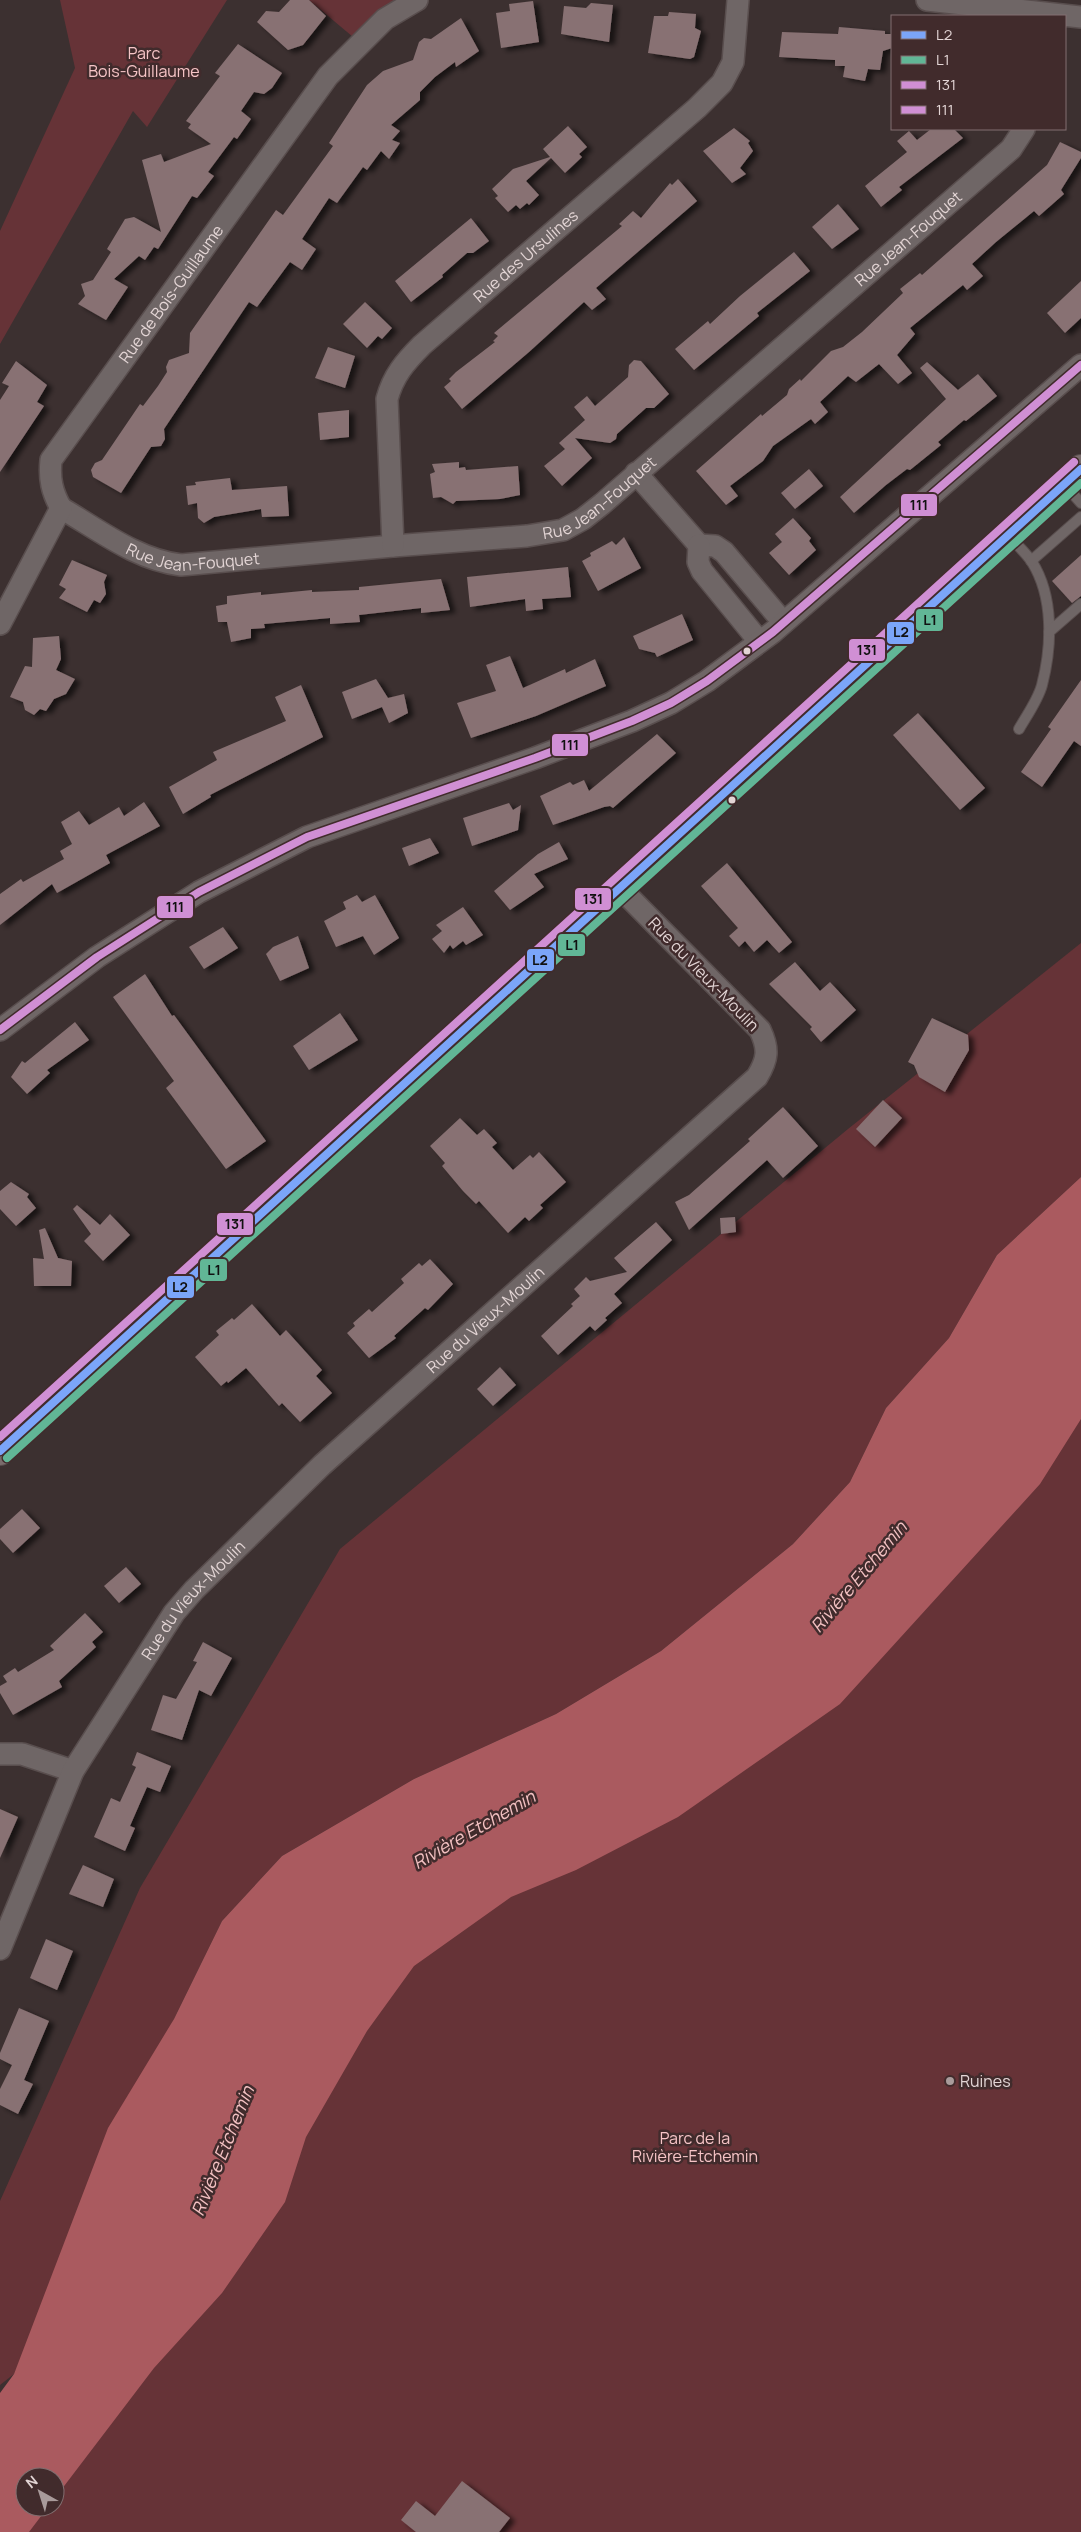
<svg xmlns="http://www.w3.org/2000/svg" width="1081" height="2532" viewBox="0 0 1081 2532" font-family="Manrope,sans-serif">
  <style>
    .green { fill: #663337; fill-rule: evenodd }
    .water { fill: #aa5a5f }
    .building { fill: #887173; filter: url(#shadow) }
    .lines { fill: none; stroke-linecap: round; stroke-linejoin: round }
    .lane-casing { stroke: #594e4e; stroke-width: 12 }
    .street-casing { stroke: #594e4e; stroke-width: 24 }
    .primary-casing { stroke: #594e4e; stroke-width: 30 }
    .lane { stroke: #6f6666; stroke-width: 10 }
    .street { stroke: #6f6666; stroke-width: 21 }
    .primary { stroke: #7a6c6c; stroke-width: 28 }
    .bus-1-casing { stroke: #412b2c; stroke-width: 11 }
    .bus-2-casing { stroke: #412b2c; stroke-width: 11 }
    .bus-3-casing { stroke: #412b2c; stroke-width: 11 }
    .bus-4-casing { stroke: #412b2c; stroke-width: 11 }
    .bus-1 { stroke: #7ba5f9; stroke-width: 8 }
    .bus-2 { stroke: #61b696; stroke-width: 8 }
    .bus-3 { stroke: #d08fd4; stroke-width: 8 }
    .bus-4 { stroke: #d08fd4; stroke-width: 8 }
    .bus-dot { fill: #e3d5d5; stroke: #412b2c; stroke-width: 2 }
    .poi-dot { fill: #a99b9b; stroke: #412b2c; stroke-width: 2 }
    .labels { text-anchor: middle; stroke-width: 5; stroke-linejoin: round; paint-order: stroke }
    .park-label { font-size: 16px; fill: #f6c4c6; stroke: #412b2c }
    .street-label { font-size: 16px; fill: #e3d5d5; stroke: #412b2c }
    .poi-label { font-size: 16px; fill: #e3d5d5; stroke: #412b2c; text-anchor: start }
    .water-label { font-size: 18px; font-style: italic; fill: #f3c1c2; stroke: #412b2c }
    .line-badge { stroke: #412b2c; stroke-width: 2 }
    .pale-badge-label { font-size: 14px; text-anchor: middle; font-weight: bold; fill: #111 }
  </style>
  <defs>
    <filter id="shadow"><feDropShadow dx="5.5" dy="3" stdDeviation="2.5" flood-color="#0009"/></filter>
  </defs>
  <rect width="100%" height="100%" fill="#3c3030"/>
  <g class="green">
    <path d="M 60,0 L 227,0 L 147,127 L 133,111 L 0,344 L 0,231 L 75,68 Z"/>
    <path d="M 309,0 L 413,0 L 359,42 Z"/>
    <path d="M 1081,943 L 1081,1177 L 997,1255 L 949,1338 L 886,1408 L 850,1482 L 793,1544 L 661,1651 L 556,1714 L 414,1779 L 282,1856 L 222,1921 L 174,2019 L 14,2374 L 0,2385 L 0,2201 L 140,1888 L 340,1549 L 848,1129 Z"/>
    <path d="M 1081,1301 L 1081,2532 L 0,2532 L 0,2478 L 277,2020 L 817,1632 ZM 25,2477 L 55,2477 L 55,2507 L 25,2507 Z"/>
  </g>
  <path class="water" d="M 1081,1177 L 1081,1419 L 1040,1484 L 840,1704 L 678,1817 L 576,1870 L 511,1897 L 414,1966 L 367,2031 L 306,2137 L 285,2202 L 222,2293 L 154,2368 L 55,2498 L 55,2477 L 25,2477 L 25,2507 L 48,2507 L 29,2532 L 0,2532 L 0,2393 L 14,2374 L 108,2128 L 174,2019 L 222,1921 L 282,1856 L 414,1779 L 556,1714 L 661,1651 L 793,1544 L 850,1482 L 886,1408 L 949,1338 L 997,1255 Z"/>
  <g class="building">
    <path d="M 290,0 L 309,0 L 326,16 L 303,45 L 288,50 L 257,22 L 266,11 L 279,12 Z"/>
    <path d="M 533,1 L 539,42 L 501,48 L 496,13 L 510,11 L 509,4 Z"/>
    <path d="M 591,3 L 613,5 L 609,42 L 561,34 L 564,6 L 586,8 Z"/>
    <path d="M 669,12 L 696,14 L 695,28 L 701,31 L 694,57 L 690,59 L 648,53 L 654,16 L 668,16 Z"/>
    <path d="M 461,18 L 479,51 L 456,67 L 455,62 L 435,77 L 420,92 L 420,100 L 391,125 L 400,131 L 392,140 L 400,143 L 389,159 L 381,151 L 367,170 L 363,167 L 337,203 L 329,198 L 302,239 L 316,249 L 302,270 L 290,262 L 257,307 L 249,302 L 164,429 L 165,439 L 161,446 L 151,447 L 121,493 L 93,477 L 91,470 L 95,463 L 102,460 L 140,404 L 143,406 L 158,386 L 167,372 L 166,367 L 169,360 L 189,353 L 190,333 L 276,210 L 283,215 L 333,146 L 329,143 L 367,85 L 383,71 L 413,60 L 419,42 L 424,38 L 431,39 Z"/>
    <path d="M 839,27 L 885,31 L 885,34 L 892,34 L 892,48 L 883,51 L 880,70 L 868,69 L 865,81 L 843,77 L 845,66 L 835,66 L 835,60 L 779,57 L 782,32 L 838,34 Z"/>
    <path d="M 238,44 L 282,73 L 272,88 L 264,94 L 254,92 L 241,111 L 251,119 L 237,139 L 234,137 L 208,172 L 214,176 L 197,198 L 192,196 L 158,249 L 154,247 L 145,260 L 139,256 L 114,279 L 128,287 L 106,320 L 78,304 L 85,296 L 81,284 L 93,280 L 111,252 L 107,249 L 125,219 L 134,217 L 161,232 L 142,160 L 161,154 L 164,162 L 211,144 L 188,128 L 191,124 L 186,121 L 220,76 L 215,73 Z"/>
    <path d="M 568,126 L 587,147 L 579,154 L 582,157 L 565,173 L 551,158 L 526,181 L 539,195 L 529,205 L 527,203 L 520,209 L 516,205 L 508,212 L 495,198 L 498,196 L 492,189 L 513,169 L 550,157 L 543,149 Z"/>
    <path d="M 734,128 L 750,141 L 748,143 L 753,151 L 740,168 L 746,174 L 732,183 L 703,151 Z"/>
    <path d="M 931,129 L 954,129 L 963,138 L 899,187 L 902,190 L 881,207 L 865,186 L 907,152 L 897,141 L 909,131 L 917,140 Z"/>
    <path d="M 1060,142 L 1081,152 L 1081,158 L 1061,190 L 1064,194 L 1039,216 L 1034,211 L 996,242 L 972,264 L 983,276 L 967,290 L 963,285 L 910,328 L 915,334 L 897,355 L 912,373 L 898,384 L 879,364 L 856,382 L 848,376 L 820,402 L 828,412 L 815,424 L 811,419 L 773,446 L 763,461 L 730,486 L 738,496 L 726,505 L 696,471 L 761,414 L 762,416 L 787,395 L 789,389 L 800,379 L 801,381 L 831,351 L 843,347 L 862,332 L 903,293 L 900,289 L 920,273 L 922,275 L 1047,165 Z"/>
    <path d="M 678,179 L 697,201 L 596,288 L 606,299 L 592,310 L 584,302 L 529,352 L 462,409 L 444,387 L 451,381 L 449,379 L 456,372 L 495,342 L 493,341 L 498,336 L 494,333 L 622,226 L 619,224 L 633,211 L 641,218 L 670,183 L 672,185 Z"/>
    <path d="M 838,204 L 859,229 L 832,249 L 812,227 Z"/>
    <path d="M 471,218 L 489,241 L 473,253 L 467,253 L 442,275 L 443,277 L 411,302 L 395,281 Z"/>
    <path d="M 794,252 L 810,271 L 757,313 L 759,316 L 694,370 L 675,349 L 708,321 L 710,324 L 740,296 Z"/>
    <path d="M 1081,281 L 1081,318 L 1065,333 L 1047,313 Z"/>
    <path d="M 365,302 L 392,328 L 382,339 L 378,336 L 367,348 L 343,324 Z"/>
    <path d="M 328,347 L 355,356 L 345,388 L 315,378 Z"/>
    <path d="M 634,360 L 641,361 L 669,394 L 654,408 L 646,408 L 617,434 L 616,439 L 610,443 L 575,438 L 592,458 L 562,486 L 544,466 L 565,449 L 559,443 L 585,420 L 574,407 L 587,396 L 595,406 L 628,377 L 629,365 Z"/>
    <path d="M 16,361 L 47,385 L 37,402 L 44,406 L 0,472 L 0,400 L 9,386 L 2,383 Z"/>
    <path d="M 927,362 L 958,390 L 978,374 L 997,396 L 966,421 L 964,420 L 938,442 L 941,445 L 910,470 L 907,469 L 886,485 L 854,513 L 840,497 L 946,399 L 920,368 Z"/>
    <path d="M 349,410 L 349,437 L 320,440 L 318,413 Z"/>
    <path d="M 459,462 L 459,468 L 465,467 L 466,470 L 518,466 L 520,495 L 500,499 L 456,501 L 453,504 L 441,497 L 433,498 L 430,474 L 435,472 L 432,464 Z"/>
    <path d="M 809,469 L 823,486 L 795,509 L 781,493 Z"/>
    <path d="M 230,478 L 232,490 L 287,486 L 289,516 L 262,517 L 261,509 L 214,517 L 204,523 L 198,518 L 197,503 L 188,505 L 186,486 L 196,485 L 195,482 Z"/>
    <path d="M 793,518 L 811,538 L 809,541 L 816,550 L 789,575 L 769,553 L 782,542 L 775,534 Z"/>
    <path d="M 624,537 L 641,568 L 598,591 L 582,561 L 591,556 L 590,553 L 612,541 L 616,545 Z"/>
    <path d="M 1081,555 L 1081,596 L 1072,603 L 1052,581 Z"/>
    <path d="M 72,560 L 107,575 L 104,582 L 106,594 L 100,603 L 94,600 L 87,612 L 59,598 L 66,589 L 59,585 Z"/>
    <path d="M 568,567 L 571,597 L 542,599 L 543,609 L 526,611 L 525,599 L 470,607 L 467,577 Z"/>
    <path d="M 441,579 L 450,610 L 421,613 L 421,608 L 359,615 L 360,622 L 330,624 L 330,618 L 264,624 L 265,628 L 251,629 L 251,638 L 231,642 L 227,622 L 218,622 L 216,606 L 227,604 L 227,596 L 261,592 L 261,595 L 312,590 L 312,592 L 359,590 L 359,587 Z"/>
    <path d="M 682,614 L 693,640 L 657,657 L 655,653 L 639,649 L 633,636 Z"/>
    <path d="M 59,636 L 61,659 L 56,670 L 75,679 L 66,694 L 54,699 L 46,711 L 40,709 L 34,715 L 25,710 L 23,702 L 10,697 L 25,666 L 32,667 L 33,638 Z"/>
    <path d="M 510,656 L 523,688 L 565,669 L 566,673 L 595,659 L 606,686 L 536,716 L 471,738 L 457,703 L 496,691 L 486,665 Z"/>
    <path d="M 376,679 L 388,698 L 404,694 L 408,713 L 389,723 L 382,707 L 352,719 L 342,692 Z"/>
    <path d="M 1081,680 L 1081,746 L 1074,741 L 1042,787 L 1021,772 L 1051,729 L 1048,727 Z"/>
    <path d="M 301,685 L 323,737 L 210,795 L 211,797 L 183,814 L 169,787 L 217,760 L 213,752 L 286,721 L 275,697 Z"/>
    <path d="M 918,713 L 985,788 L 960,810 L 893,735 Z"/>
    <path d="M 657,734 L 676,753 L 613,808 L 610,806 L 604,807 L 553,825 L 540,796 L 570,782 L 573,785 L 584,780 L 589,791 Z"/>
    <path d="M 144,802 L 160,826 L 106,855 L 110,863 L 57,893 L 52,884 L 0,925 L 0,894 L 21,879 L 23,882 L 64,859 L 60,851 L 72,844 L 61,822 L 79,811 L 89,825 L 119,807 L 124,816 Z"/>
    <path d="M 509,803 L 513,810 L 521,805 L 518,830 L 472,846 L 463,818 Z"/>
    <path d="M 430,838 L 439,853 L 409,866 L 402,848 Z"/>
    <path d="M 559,842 L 568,859 L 534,874 L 544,887 L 510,910 L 494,891 L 538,854 Z"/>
    <path d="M 727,863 L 792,942 L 779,953 L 767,940 L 754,952 L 745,941 L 739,947 L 729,936 L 738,928 L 701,886 Z"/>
    <path d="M 357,895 L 362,902 L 375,895 L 399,938 L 374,955 L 363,936 L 336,947 L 324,921 L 346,909 L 343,902 Z"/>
    <path d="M 463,907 L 483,935 L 466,945 L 463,941 L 453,949 L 450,945 L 444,953 L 432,939 L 442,931 L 436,925 Z"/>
    <path d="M 223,927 L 238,948 L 204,969 L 189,947 Z"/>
    <path d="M 298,936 L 309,968 L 280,981 L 266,954 L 273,947 Z"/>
    <path d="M 795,962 L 820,991 L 830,982 L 856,1010 L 821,1042 L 810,1029 L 812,1027 L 769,984 Z"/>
    <path d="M 145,974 L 172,1016 L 174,1015 L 266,1141 L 226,1169 L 166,1088 L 174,1081 L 113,997 Z"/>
    <path d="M 340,1013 L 358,1040 L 309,1070 L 293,1046 Z"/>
    <path d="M 932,1018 L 968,1035 L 969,1050 L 945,1092 L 919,1077 L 914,1065 L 908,1062 Z"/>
    <path d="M 75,1022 L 89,1040 L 47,1070 L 50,1073 L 27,1094 L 11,1077 L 22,1061 L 25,1063 Z"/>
    <path d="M 883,1100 L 902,1118 L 875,1147 L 856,1129 Z"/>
    <path d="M 783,1107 L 818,1146 L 783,1178 L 767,1160 L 689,1230 L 675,1202 L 689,1195 L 750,1141 L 748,1139 Z"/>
    <path d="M 460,1118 L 477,1135 L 484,1129 L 497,1143 L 492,1147 L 513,1170 L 530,1155 L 533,1158 L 539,1152 L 566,1182 L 540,1205 L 543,1208 L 529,1221 L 525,1217 L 508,1233 L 479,1201 L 476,1204 L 463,1191 L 442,1166 L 445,1163 L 430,1146 Z"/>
    <path d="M 11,1182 L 29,1194 L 27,1197 L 36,1208 L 16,1226 L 0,1209 L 0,1191 Z"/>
    <path d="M 77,1205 L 100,1225 L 110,1214 L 130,1235 L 103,1261 L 84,1241 L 91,1234 L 73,1209 Z"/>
    <path d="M 735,1217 L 736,1232 L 721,1234 L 720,1218 Z"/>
    <path d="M 656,1222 L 672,1240 L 614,1294 L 622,1303 L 605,1318 L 607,1320 L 595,1331 L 590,1326 L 558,1355 L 541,1336 L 573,1306 L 571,1304 L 580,1296 L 574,1289 L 586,1277 L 590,1281 L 627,1272 L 614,1258 Z"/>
    <path d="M 45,1228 L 58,1258 L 72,1261 L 71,1286 L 34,1286 L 33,1258 L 44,1259 L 39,1230 Z"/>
    <path d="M 430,1259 L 453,1284 L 428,1310 L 425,1308 L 394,1336 L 396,1338 L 369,1358 L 347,1333 L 355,1326 L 353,1323 L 369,1309 L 372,1312 L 404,1283 L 401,1279 L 419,1263 L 422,1266 Z"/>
    <path d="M 252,1304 L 280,1336 L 286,1330 L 322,1370 L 316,1376 L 332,1393 L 300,1422 L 282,1403 L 279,1406 L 246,1368 L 228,1383 L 227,1381 L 221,1386 L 195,1357 L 219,1335 L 216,1331 L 232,1318 L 234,1320 Z"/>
    <path d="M 500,1367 L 516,1385 L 493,1406 L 477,1389 Z"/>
    <path d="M 22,1509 L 40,1528 L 13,1553 L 0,1539 L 0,1529 Z"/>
    <path d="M 126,1567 L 141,1584 L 119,1603 L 104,1586 Z"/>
    <path d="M 85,1613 L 103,1632 L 92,1642 L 96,1647 L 59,1681 L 62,1687 L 13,1715 L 0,1693 L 0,1686 L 7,1682 L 3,1676 L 15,1668 L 18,1672 L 54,1650 L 50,1646 Z"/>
    <path d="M 203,1642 L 232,1658 L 211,1696 L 199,1690 L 182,1740 L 151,1730 L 163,1695 L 176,1699 L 197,1662 L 193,1661 Z"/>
    <path d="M 137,1752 L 171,1766 L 160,1792 L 147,1787 L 130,1826 L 135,1828 L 125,1851 L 94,1837 L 111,1798 L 120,1802 L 136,1767 L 132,1765 Z"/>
    <path d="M 0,1809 L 18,1817 L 0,1858 Z"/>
    <path d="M 83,1865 L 114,1879 L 103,1907 L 69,1894 Z"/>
    <path d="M 46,1939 L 73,1951 L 57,1990 L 30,1978 Z"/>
    <path d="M 19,2008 L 49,2021 L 24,2080 L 33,2084 L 18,2114 L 0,2105 L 0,2089 L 12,2065 L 0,2059 L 0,2053 Z"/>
    <path d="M 462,2481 L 510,2518 L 499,2532 L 416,2532 L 401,2520 L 416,2501 L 435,2516 Z"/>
  </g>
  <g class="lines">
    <defs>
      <g id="lane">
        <path d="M 1065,485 L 1081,503"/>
        <path d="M 1009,536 C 1017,545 1026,553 1032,562 C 1054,597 1052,646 1042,685 C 1038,700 1027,715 1019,729"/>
        <path d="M 1031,561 L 1081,517"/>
        <path d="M 1049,632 L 1081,604"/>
      </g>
      <g id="street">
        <path d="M 927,0 L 1081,17"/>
        <path d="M 636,473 L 699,545"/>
        <path id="s1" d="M 61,508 C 99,530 137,560 181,565 L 393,546 L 527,536 L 563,530 L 583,519 L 602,504 L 1011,149 L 1024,129"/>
        <path d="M 699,545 L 715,546 L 724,552 L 783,622"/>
        <path d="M 699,545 L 698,562 L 702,571 L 759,641"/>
        <path id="s2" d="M 393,546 L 387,399 C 393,376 405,362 422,345 L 697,108 L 722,83 L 733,62 L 738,0"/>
        <path id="s3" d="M 0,624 L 61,508 C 52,492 49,479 51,460 L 328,76 L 385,19 L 417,0"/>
        <path d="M 0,1030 L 97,957 L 199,892 L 307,837 L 535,758 L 632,721 L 671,703 L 707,681 L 773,632 L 1081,365"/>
        <path d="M 0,1754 L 22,1754 L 73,1771"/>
        <path id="s4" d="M 0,1949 L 73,1771 L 174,1613 L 194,1590 L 322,1465 L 757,1077 C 768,1059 769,1049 760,1030 L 620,888"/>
      </g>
      <path id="primary" d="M 0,1451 L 1081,469"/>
    </defs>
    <use href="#lane" class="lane-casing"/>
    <use href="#street" class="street-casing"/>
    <use href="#primary" class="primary-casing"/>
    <use href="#lane" class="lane"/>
    <use href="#street" class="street"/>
    <use href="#primary" class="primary"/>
    <defs>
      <path id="bus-1" d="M 0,1451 L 1081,469"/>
      <path id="bus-2" d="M 7,1458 L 1081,483"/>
      <path id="bus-3" d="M 0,1437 L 1074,462"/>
      <path id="bus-4" d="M 0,1030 L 97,957 L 199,892 L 307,837 L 535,758 L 632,721 L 671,703 L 707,681 L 773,632 L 1081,365"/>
    </defs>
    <use href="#bus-1" class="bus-1-casing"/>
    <use href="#bus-2" class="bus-2-casing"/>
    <use href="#bus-3" class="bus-3-casing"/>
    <use href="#bus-4" class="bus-4-casing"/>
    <use href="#bus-1" class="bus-1"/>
    <use href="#bus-2" class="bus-2"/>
    <use href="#bus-3" class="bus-3"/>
    <use href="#bus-4" class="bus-4"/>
  </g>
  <g class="bus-dot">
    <circle cx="747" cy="651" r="4.5"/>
    <circle cx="732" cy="800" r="4.5"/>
  </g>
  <circle class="poi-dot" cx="950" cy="2081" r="5"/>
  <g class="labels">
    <g class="park-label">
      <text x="144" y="59">Parc<tspan x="144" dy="18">Bois-Guillaume</tspan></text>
      <text x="695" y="2144">Parc de la<tspan x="695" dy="18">Rivière-Etchemin</tspan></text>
    </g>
    <g class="street-label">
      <text dy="6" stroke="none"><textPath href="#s1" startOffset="970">Rue Jean-Fouquet</textPath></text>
      <text dy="6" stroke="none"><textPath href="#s2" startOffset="349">Rue des Ursulines</textPath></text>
      <text dy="6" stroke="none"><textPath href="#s3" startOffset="386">Rue de Bois-Guillaume</textPath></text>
      <text dy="6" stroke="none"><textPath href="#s1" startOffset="565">Rue Jean-Fouquet</textPath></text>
      <text dy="6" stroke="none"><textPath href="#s1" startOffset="145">Rue Jean-Fouquet</textPath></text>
      <text transform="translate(704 974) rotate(46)" y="6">Rue du Vieux-Moulin</text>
      <text dy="6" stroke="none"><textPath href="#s4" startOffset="808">Rue du Vieux-Moulin</textPath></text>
      <text dy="6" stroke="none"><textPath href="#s4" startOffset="402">Rue du Vieux-Moulin</textPath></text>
    </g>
    <g class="poi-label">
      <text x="960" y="2087">Ruines</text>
    </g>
    <g class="water-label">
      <text transform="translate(859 1577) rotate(-50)" y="6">Rivière Etchemin</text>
      <text transform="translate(474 1830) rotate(-30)" y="6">Rivière Etchemin</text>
      <text transform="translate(223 2151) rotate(-68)" y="6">Rivière Etchemin</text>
    </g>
  </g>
  <g class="line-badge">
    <rect x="900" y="493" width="38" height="24" rx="5" fill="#d08fd4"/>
    <rect x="915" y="608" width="29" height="24" rx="5" fill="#61b696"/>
    <rect x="886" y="621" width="29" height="24" rx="5" fill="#7ba5f9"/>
    <rect x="848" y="638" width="38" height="24" rx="5" fill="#d08fd4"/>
    <rect x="551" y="733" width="38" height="24" rx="5" fill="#d08fd4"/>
    <rect x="574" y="887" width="38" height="24" rx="5" fill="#d08fd4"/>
    <rect x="156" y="895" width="38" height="24" rx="5" fill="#d08fd4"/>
    <rect x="557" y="933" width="29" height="24" rx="5" fill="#61b696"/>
    <rect x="526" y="948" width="29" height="24" rx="5" fill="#7ba5f9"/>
    <rect x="216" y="1212" width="38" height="24" rx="5" fill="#d08fd4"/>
    <rect x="199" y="1258" width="29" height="24" rx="5" fill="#61b696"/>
    <rect x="166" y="1275" width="29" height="24" rx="5" fill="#7ba5f9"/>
  </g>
  <g class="pale-badge-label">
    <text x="919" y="510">111</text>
    <text x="930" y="625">L1</text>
    <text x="901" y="637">L2</text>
    <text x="867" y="655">131</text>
    <text x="570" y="750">111</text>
    <text x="593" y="904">131</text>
    <text x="175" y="912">111</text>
    <text x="572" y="950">L1</text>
    <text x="540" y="965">L2</text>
    <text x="235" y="1229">131</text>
    <text x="214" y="1275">L1</text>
    <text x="180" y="1292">L2</text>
  </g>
  <rect x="891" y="15" width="175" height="115" fill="#412b2c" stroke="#826f70"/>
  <rect x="901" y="31" width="25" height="8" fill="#7ba5f9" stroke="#826f70"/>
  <text x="936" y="40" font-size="15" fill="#e3d5d5">L2</text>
  <rect x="901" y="56" width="25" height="8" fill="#61b696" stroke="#826f70"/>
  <text x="936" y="65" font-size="15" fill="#e3d5d5">L1</text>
  <rect x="901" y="81" width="25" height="8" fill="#d08fd4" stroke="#826f70"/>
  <text x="936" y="90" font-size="15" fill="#e3d5d5">131</text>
  <rect x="901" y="106" width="25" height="8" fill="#d08fd4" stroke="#826f70"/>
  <text x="936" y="115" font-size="15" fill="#e3d5d5">111</text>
  <g transform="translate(40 2492) rotate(321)"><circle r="24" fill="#412b2c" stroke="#826f70"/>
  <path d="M0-4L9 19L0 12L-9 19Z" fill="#a99b9b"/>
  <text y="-8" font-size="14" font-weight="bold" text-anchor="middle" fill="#e3d5d5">N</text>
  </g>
</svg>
